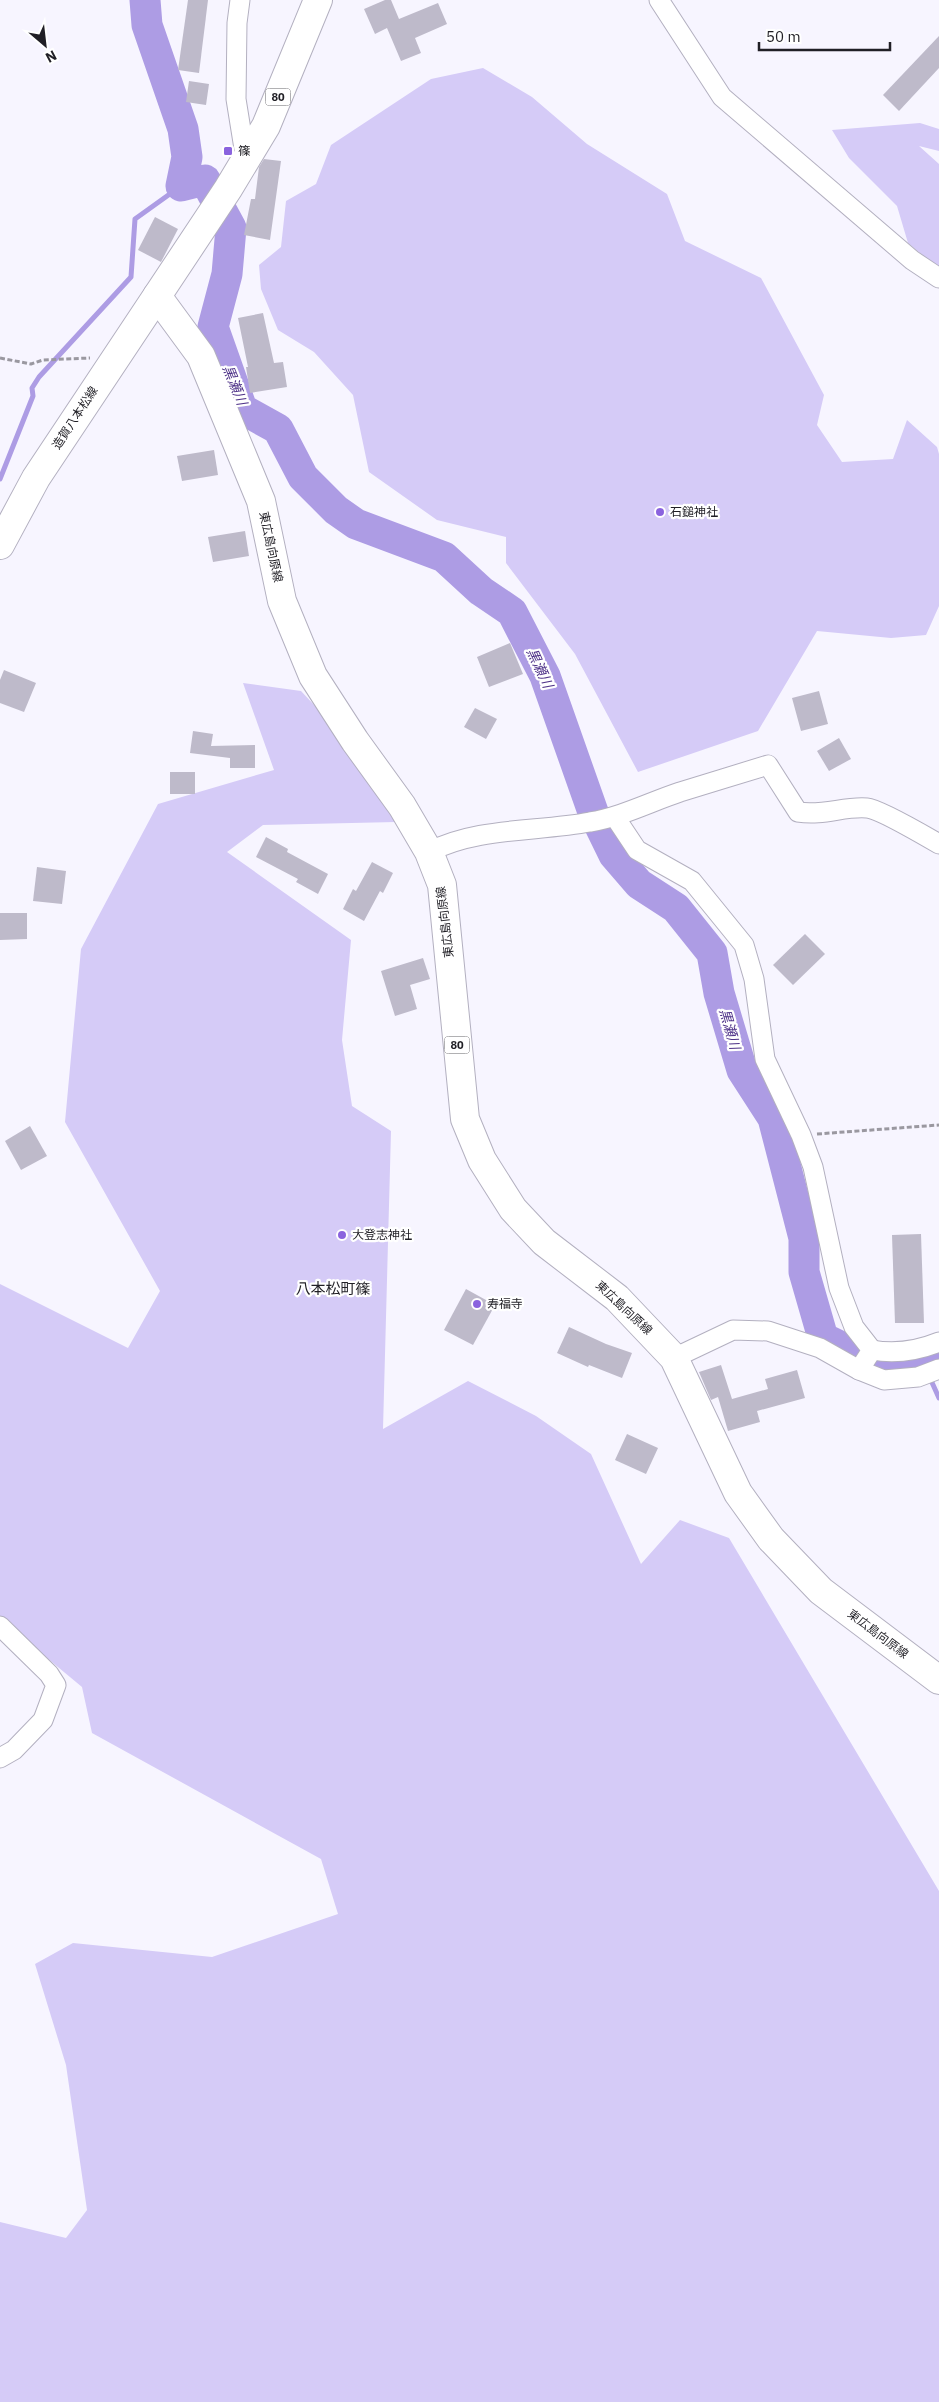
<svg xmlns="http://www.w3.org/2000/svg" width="939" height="2402" viewBox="0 0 939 2402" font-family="'IBM Plex Sans','Noto Sans JP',sans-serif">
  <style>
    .green { fill: #d5cbf7 }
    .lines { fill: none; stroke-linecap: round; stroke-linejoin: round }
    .stream { stroke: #ad9ce4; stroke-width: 5 }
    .river { stroke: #ad9ce4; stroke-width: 31 }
    .building { fill: #bebaca }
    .minor-casing { stroke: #b3b0c0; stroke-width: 21 }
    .secondary-casing { stroke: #b3b0c0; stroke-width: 30 }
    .primary-casing { stroke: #b3b0c0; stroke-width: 30 }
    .path { stroke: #9a98a0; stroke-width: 3; stroke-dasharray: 5 2.5; stroke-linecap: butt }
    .minor { stroke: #fff; stroke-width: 19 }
    .secondary { stroke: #fff; stroke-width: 28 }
    .primary { stroke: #fff; stroke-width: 28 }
    .poi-dot { fill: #8a63de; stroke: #fff; stroke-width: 2 }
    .labels { text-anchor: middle; stroke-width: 4.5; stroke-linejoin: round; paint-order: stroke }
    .shield { fill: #fff; stroke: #636266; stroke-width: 1 }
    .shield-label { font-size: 11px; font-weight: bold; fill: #201f25 }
    .poi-label { font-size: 12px; fill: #201f25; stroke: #fff; text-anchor: start }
    .street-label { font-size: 12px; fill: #201f25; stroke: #fff }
    .water-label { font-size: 14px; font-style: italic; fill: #503489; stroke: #fff }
    .quarter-label { font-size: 15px; fill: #201f25; stroke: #fff }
  </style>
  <rect width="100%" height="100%" fill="#f7f5ff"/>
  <g class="green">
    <path d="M 483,68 L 532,97 L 587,144 L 667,194 L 685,241 L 761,278 L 824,395 L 817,425 L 842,462 L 893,459 L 907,420 L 937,447 L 939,454 L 939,606 L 926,635 L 891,638 L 817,631 L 758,731 L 638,772 L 575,654 L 506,563 L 506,537 L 437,520 L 369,472 L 353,395 L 314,352 L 278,330 L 261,289 L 259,265 L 281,247 L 286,201 L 316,184 L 331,145 L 431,79 Z"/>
    <path d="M 920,123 L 939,129 L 939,151 L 919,146 L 939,164 L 939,269 L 908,243 L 897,206 L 849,158 L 832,130 Z"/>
    <path d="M 243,683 L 301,691 L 330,722 L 396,822 L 263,825 L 227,852 L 351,940 L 342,1040 L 352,1106 L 391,1131 L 383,1429 L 468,1381 L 536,1416 L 591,1454 L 641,1564 L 680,1520 L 729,1538 L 939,1891 L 939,2402 L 0,2402 L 0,2222 L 66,2238 L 87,2210 L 66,2065 L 35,1964 L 73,1943 L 212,1957 L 338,1914 L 321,1859 L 92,1733 L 82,1687 L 0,1619 L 0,1284 L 128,1348 L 160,1291 L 65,1122 L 81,949 L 158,804 L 274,770 Z"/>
  </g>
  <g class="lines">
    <g class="stream">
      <path d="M 0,479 L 33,396 L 32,388 L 39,377 L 131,277 L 135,219 L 181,186"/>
      <path d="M 921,1358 L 939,1398"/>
    </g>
    <path class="river" d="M 145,0 L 147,25 L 183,129 L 187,157 L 181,186 L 205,180 L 231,228 L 227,274 L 213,327 L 242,409 L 278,429 L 303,477 L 336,510 L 356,524 L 444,557 L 481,591 L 512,612 L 545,676 L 593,812 L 614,855 L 639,884 L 676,908 L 712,953 L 719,993 L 742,1070 L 773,1118 L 804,1238 L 804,1272 L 823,1338 L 877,1364 L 921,1358 L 939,1351"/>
  </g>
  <g class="building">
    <path d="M 188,0 L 208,0 L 199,73 L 178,70 Z"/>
    <path d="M 385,0 L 391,0 L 399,19 L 438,3 L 447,24 L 415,38 L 421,53 L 401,61 L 387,28 L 375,34 L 364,9 Z"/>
    <path d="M 939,36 L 939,68 L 899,111 L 883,95 Z"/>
    <path d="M 189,81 L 209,84 L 206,105 L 186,102 Z"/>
    <path d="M 264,159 L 281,161 L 270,240 L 244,235 L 251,199 L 255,199 L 259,167 Z"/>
    <path d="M 155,217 L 178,229 L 161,262 L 138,250 Z"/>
    <path d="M 263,313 L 274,363 L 283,362 L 287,387 L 250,393 L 246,367 L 248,367 L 238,318 Z"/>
    <path d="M 214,450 L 218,475 L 182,481 L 177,456 Z"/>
    <path d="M 245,531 L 249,556 L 213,562 L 208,537 Z"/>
    <path d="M 510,643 L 523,674 L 489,687 L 477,657 Z"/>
    <path d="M 4,670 L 36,683 L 24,712 L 0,703 L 0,680 Z"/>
    <path d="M 819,691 L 828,724 L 801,731 L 792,698 Z"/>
    <path d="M 475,708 L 497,719 L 486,739 L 464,727 Z"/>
    <path d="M 193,731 L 213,734 L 211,746 L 255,745 L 255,768 L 230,768 L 230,758 L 190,753 Z"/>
    <path d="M 839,738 L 851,759 L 829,771 L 817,751 Z"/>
    <rect x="170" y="772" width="25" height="22"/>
    <path d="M 266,837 L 288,849 L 287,852 L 328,874 L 318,894 L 296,882 L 298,879 L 256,857 Z"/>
    <path d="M 372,862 L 393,873 L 383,893 L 380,891 L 364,921 L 343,909 L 353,889 L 356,891 Z"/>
    <path d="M 37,867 L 66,871 L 62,904 L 33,901 Z"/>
    <path d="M 0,913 L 27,913 L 27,939 L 0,940 Z"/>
    <path d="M 805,934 L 825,954 L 793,985 L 773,965 Z"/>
    <path d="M 423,958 L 430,979 L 410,985 L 417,1009 L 395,1016 L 381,971 Z"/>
    <path d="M 30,1126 L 47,1156 L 21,1170 L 5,1141 Z"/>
    <path d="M 921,1234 L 924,1323 L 895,1323 L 892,1235 Z"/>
    <path d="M 466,1289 L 495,1305 L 473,1345 L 444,1330 Z"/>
    <path d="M 569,1327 L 606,1344 L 632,1353 L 622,1378 L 589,1365 L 588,1367 L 557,1353 Z"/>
    <path d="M 721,1365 L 732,1399 L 768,1389 L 765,1379 L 797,1370 L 805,1398 L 757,1411 L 760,1422 L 728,1431 L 718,1397 L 711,1400 L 699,1372 Z"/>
    <path d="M 627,1434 L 658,1448 L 646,1474 L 615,1460 Z"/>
  </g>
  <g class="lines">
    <defs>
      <g id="minor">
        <path d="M 240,0 L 237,23 L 236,99 L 246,161"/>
        <path d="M 659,0 L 722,97 L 912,260 L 939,278"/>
        <path d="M 615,817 L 637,850 L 692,881 L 744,945 L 754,979 L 765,1059 L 801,1135 L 813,1167 L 839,1288 L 854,1327 L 872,1350 L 859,1370"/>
        <path d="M 429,852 C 477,827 537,832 590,822 C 621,817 650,802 680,792 C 709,783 739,774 768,765 L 798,812 C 824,816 844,806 867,808 C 879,809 927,837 939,844"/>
        <path d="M 872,1350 C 895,1354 917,1351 939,1342"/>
        <path d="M 674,1358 L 733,1330 L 768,1331 L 820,1348 L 859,1370 L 884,1380 L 918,1377 L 939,1369"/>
        <path d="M 0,1626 L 49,1674 L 56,1685 L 43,1720 L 14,1750 L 0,1758"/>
      </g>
      <path id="secondary" d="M 0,545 L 36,478 L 157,296"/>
      <path id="primary" d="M 318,0 L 266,126 L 228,189 L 157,296 L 201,356 L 261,501 L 282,601 L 313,676 L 355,741 L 402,806 L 429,852 L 442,885 L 465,1119 L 482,1160 L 513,1209 L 544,1242 L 617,1298 L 674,1358 L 738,1493 L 771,1539 L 821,1591 L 939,1680"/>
    </defs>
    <use href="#minor" class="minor-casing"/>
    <use href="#secondary" class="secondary-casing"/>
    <use href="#primary" class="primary-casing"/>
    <g class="path">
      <path d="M 0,358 L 31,364 L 43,360 L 90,358"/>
      <path d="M 817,1134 L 939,1125"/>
    </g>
    <use href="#minor" class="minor"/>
    <use href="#secondary" class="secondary"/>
    <use href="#primary" class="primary"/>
  </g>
  <g class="poi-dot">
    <rect x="223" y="146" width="10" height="10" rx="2.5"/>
    <circle cx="660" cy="512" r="5"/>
    <circle cx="342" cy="1235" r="5"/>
    <circle cx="477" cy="1304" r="5"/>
  </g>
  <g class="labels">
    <g class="shield">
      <rect x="265.5" y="88.5" width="25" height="17" rx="4"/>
      <rect x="444.5" y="1036.5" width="25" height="17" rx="4"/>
    </g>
    <g class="shield-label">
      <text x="278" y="101">80</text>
      <text x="457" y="1049">80</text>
    </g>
    <g class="poi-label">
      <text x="238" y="155">篠</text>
      <text x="670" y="516">石鎚神社</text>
      <text x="352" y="1239">大登志神社</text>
      <text x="487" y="1308">寿福寺</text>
    </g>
    <g class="street-label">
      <text transform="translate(75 418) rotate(-57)" y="4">造賀八本松線</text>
      <text transform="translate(271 547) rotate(78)" y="4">東広島向原線</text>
      <text transform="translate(445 922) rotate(-97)" y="4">東広島向原線</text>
      <text transform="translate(624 1308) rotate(43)" y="4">東広島向原線</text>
      <text transform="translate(878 1634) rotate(37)" y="4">東広島向原線</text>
    </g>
    <g class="water-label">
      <text transform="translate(235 385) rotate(68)" y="5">黒瀬川</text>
      <text transform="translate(540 668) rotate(65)" y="5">黒瀬川</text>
      <text transform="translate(730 1029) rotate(74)" y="5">黒瀬川</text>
    </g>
    <g class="quarter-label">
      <text x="333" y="1294">八本松町篠</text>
    </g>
  </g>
  <g transform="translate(45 45) rotate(152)" stroke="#ffffff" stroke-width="4" paint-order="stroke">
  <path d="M0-4L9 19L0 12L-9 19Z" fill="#201f25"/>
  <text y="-8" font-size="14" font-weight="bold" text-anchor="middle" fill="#201f25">N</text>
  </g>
  <path d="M759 42v8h131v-8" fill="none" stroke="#201f25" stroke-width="2.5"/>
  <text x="766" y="42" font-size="15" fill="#201f25" stroke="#ffffff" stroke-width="4" paint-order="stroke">50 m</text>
</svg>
